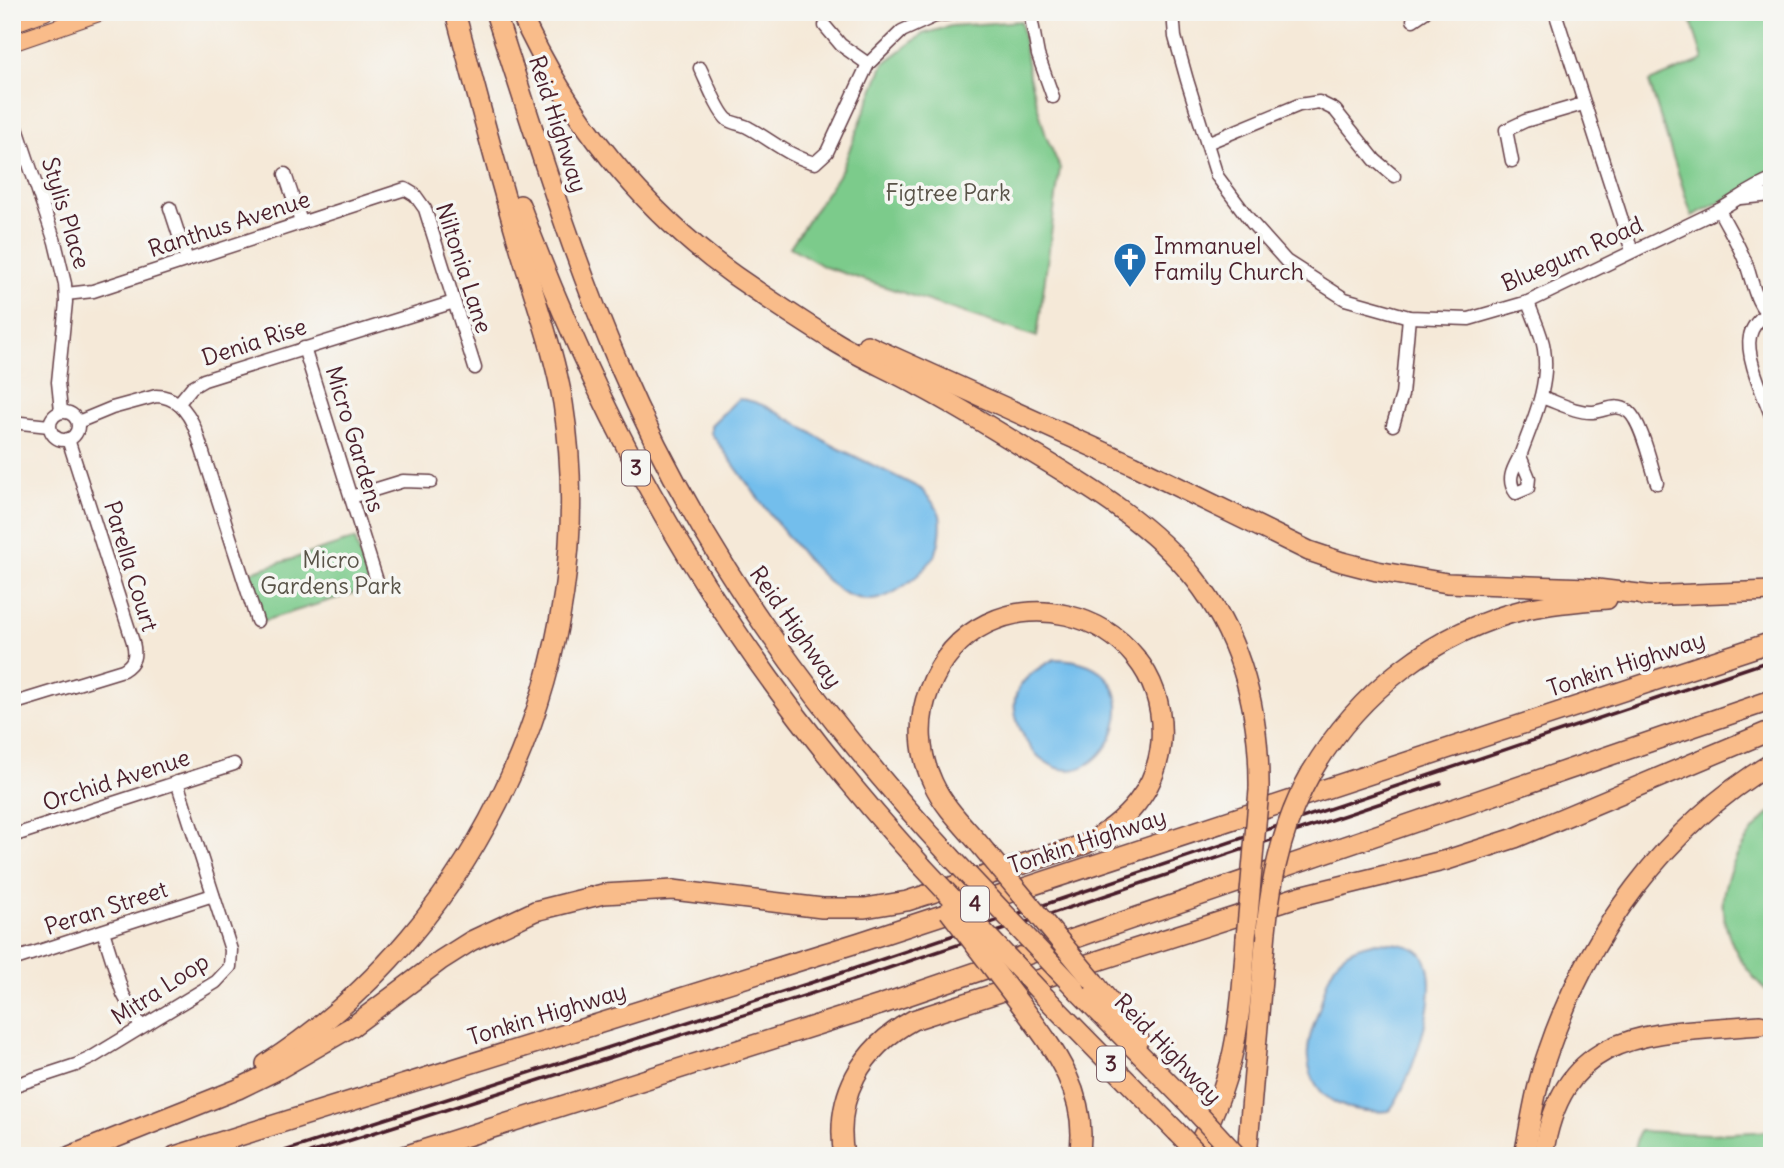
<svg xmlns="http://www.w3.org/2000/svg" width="1784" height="1168" viewBox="0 0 1784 1168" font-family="Delius,sans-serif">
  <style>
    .green { fill: #7ccb8b; stroke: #63755b; stroke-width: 2 }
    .water { fill: #73beec; stroke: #5e6e8c; stroke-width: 2 }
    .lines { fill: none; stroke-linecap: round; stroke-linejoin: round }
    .minor-casing { stroke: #643d45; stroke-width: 15 }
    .major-casing { stroke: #643d45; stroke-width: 18 }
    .highway-casing { stroke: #643d45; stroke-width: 22 }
    .minor { stroke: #fff; stroke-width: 12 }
    .major { stroke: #f9bc8a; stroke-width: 16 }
    .highway { stroke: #f9bc8a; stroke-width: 19 }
    .rail { stroke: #4a1f2b; stroke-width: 3.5 }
    .highway-bridge-casing { stroke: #643d45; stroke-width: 22; stroke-linecap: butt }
    .highway-bridge { stroke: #f9bc8a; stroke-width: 19 }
    .labels { text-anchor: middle; stroke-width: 7; stroke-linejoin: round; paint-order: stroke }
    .shield { fill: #f6f6f2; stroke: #7e6067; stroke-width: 2 }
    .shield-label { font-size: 21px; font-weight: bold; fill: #4a1f2b }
    .street-label { font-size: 23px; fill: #4a1f2b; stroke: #f6f6f2 }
    .park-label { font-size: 23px; fill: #595348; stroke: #f6f6f2 }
    .poi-label { font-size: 23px; fill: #4a1f2b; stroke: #f6f6f2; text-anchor: start }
  </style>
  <rect width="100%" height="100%" fill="#f6f6f2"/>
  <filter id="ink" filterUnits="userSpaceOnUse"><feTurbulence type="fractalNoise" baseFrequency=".0143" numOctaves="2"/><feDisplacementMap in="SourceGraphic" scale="14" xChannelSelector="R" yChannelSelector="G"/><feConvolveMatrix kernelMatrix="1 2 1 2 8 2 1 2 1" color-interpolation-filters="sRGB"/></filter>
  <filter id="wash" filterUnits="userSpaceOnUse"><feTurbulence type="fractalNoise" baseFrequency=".00686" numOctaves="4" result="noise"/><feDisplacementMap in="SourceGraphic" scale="28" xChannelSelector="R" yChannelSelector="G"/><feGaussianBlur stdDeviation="1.57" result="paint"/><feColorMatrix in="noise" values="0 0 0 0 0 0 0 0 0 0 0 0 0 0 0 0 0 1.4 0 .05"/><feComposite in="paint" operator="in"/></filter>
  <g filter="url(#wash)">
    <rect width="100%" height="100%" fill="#f5e9d8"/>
    <g class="green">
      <path d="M 1701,12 L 1772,12 L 1772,176 L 1692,216 L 1649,82 L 1703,60 L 1691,20 Z"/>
      <path d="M 1021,21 L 1029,76 L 1046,136 L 1060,168 L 1037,337 L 825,267 L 790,247 L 841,171 L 884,63 L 923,34 L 951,26 Z"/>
      <path d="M 355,539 L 370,588 L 263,621 L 248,573 Z"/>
      <path d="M 1772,811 L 1772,995 C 1747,975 1727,943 1723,912 C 1719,878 1747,832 1772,811 Z"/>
      <path d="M 1639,1131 L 1710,1134 L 1772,1131 L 1772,1156 L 1632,1156 Z"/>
    </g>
    <g class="water">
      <path d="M 738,399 C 768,400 807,432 834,446 C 863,461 893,474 921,489 C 928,497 937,505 940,515 C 942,526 940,542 936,552 C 928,571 890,601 869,600 C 863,600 854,597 848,595 C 814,582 736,467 711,433 L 711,425 Z"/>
      <path d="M 1055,659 C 1168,660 1106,804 1046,762 C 1038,757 1033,752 1028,744 C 1003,702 1013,680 1055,659 Z"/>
      <path d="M 1376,942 C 1389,943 1407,943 1418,951 C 1450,974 1410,1087 1389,1111 C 1351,1114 1313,1104 1308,1059 C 1306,1042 1315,1022 1320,1006 C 1324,991 1329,969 1341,957 C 1351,948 1363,945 1376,942 Z"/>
    </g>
  </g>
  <g filter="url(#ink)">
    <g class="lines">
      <defs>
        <g id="minor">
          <path d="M 1030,12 L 1038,55 L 1053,97"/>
          <path d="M 1173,12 L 1175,37 L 1187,80 L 1217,176 L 1252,223 L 1286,261 L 1345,299 L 1409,317 L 1469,319 L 1528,302 L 1719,210 C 1737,200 1753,187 1772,180"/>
          <path d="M 1555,12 L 1632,251"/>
          <path d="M 1413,20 L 1425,12"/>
          <path d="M 825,26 L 841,45 L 868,64"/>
          <path d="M 700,68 C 706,80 718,112 728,120 C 734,124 743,124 749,128 C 771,140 790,157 815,163 L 827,152 L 868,64 L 902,31 L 935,16 L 960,12"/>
          <path d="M 12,113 L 55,242 L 65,284 L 66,302 L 58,382 L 61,411"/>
          <path d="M 1207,143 L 1299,105 L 1319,102 L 1335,110 L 1375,160 L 1394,176"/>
          <path d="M 1512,161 L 1506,130 L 1525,121 L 1583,104"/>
          <path d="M 285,174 L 301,222"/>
          <path d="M 1741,198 L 1772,195"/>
          <path d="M 170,208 L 187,260"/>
          <path d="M 1719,210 C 1727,226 1738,243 1745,261 C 1752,277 1755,308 1772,316"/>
          <path d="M 66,294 L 93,291 L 405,189 L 415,195 L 425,209 L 475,368"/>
          <path d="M 1766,313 C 1759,320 1752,326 1750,336 C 1745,357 1765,398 1772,418"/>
          <path d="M 304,348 L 377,581"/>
          <path d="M 1541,397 C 1557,402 1576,413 1593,412 C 1606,411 1616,402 1629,412 C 1642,423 1651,466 1657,483"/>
          <path d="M 178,404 L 192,387 L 204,380 L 454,302"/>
          <circle cx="64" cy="426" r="14"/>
          <path d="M 12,422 L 49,426"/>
          <path d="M 78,422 L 112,408 L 156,396 C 177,396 189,413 196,431 L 257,621"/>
          <path d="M 1393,425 L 1402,395 L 1409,317"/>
          <path d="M 1520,456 C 1513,469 1506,480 1516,493 L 1528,488 L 1529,478 L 1520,456 C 1532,422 1550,387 1544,349 C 1542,334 1533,317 1528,302"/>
          <path d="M 351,497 L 403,481 L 431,482"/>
          <path d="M 12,704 L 123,670 C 135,663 136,655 133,642 L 68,439"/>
          <path d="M 12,836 L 234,764"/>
          <path d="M 103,931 L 123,994 L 141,1027"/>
          <path d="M 12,960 L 213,895"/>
          <path d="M 12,1086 L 76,1065 L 91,1058 L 216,982 L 230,967 L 231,950 L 177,782"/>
        </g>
        <g id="major">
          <path d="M 12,24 L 45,12"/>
          <path d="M 12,43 L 102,12"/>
        </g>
        <g id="highway">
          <path d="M 495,12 C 534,131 570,252 620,367 C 699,551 816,711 951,857"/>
          <path d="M 520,12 C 566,115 643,211 735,276 C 767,298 801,321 834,341 C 861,358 891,370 919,386 C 957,406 994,429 1031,452 C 1089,487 1152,524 1195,579 C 1243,640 1260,713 1259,790"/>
          <path d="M 520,205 C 614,460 739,665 922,866"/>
          <path d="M 867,345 L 1133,465 L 1309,551 L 1342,562 L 1377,571 L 1447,583 L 1589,588 L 1655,596"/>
          <path d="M 1644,596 L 1772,591"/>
          <path d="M 1311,773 C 1358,692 1436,631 1527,609 C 1554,603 1580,601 1607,599"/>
          <path d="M 1094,982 L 1139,1039"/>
          <path d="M 1075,988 L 1189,1104"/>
          <path d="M 1045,997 L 1177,1132"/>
          <path d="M 1021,1005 C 1055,1050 1090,1097 1079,1156"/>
          <path d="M 266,1064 C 481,926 603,657 563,403 C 554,350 534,297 519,245 C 496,168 476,90 455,12"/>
          <path d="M 70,1156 L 238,1089 L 277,1070 L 353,1026 L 441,960 L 471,941 L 535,911 L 603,894 L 673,890 L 822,908 L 865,908 L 907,901 L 1085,844 C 1126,824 1157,789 1161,742 C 1170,604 978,559 929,690 C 917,720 919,754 933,783 C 944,807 964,826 981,846"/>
          <path d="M 175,1156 L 860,942 L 1772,642"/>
          <path d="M 404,1156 L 880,1005 L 1772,700"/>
          <path d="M 844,1156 C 834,1097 861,1048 913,1020 L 1300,896 L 1447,860 L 1515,838 L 1772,730"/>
          <path d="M 1192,1156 C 1236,1080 1240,1023 1246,938"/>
          <path d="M 1247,1156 L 1266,931"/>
          <path d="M 1524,1156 C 1531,1121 1536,1085 1548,1052 C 1587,936 1666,826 1772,763"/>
          <path d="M 1543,1156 C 1563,1024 1654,1034 1760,1025"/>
        </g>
      </defs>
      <use href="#minor" class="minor-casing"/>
      <use href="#major" class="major-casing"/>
      <use href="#highway" class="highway-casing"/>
      <use href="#minor" class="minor"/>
      <use href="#major" class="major"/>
      <use href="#highway" class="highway"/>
      <g class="rail">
        <path d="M 310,1153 L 835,986 L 1441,783"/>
        <path d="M 269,1156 L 835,975 L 1772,660"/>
      </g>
      <defs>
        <g id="highway-bridge">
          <path d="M 981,846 L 1094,982"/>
          <path d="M 951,857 L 1075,988"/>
          <path d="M 922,866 L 1045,997"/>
          <path d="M 949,911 L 1021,1005"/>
          <path d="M 1266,931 C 1271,875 1283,822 1311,773"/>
          <path d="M 1246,938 L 1259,790"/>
          <path d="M 1189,1104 L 1237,1156"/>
          <path d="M 1177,1132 L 1200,1156"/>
        </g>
      </defs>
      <use href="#highway-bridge" class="highway-bridge-casing"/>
      <use href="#highway-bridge" class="highway-bridge"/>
    </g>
  </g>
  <defs>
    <symbol id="church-pin" viewBox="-11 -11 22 30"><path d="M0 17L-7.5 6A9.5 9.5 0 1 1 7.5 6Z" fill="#1f6fb2" stroke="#f6f6f2"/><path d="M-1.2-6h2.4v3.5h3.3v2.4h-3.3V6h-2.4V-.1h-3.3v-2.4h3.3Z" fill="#fff"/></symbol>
  </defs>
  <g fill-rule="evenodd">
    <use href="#church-pin" x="1111" y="240" width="38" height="52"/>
  </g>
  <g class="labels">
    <g class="shield">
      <rect x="622" y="450.5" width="28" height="35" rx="5"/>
      <rect x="961" y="886.5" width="28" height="35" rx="5"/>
      <rect x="1097" y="1046.5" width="28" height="35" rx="5"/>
    </g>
    <g class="shield-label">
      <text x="636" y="475">3</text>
      <text x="975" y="911">4</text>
      <text x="1111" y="1071">3</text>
    </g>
    <g class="street-label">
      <text transform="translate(558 124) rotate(72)" y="8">Reid Highway</text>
      <text transform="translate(66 213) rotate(73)" y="8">Stylis Place</text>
      <text transform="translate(229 224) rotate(-18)" y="8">Ranthus Avenue</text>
      <text transform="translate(1572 254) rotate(-24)" y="8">Bluegum Road</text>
      <text transform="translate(464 268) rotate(72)" y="8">Niltonia Lane</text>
      <text transform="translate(254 342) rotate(-18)" y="8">Denia Rise</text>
      <text transform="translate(355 439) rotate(73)" y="8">Micro Gardens</text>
      <text transform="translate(131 566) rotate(73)" y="8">Parella Court</text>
      <text transform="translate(796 627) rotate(55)" y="8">Reid Highway</text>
      <text transform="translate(1626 664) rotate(-18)" y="8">Tonkin Highway</text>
      <text transform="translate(116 780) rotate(-18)" y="8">Orchid Avenue</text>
      <text transform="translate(1087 841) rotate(-18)" y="8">Tonkin Highway</text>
      <text transform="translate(106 908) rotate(-18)" y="8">Peran Street</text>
      <text transform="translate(160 989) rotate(-33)" y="8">Mitra Loop</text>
      <text transform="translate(547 1014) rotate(-17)" y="8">Tonkin Highway</text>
      <text transform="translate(1168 1049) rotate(46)" y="8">Reid Highway</text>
    </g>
    <g class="park-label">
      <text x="948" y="201">Figtree Park</text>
      <text x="331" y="568">Micro<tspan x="331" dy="26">Gardens Park</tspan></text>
    </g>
    <g class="poi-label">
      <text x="1154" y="254">Immanuel<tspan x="1154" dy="26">Family Church</tspan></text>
    </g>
  </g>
  <rect width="1784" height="1168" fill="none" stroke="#f6f6f2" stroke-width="42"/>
</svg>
